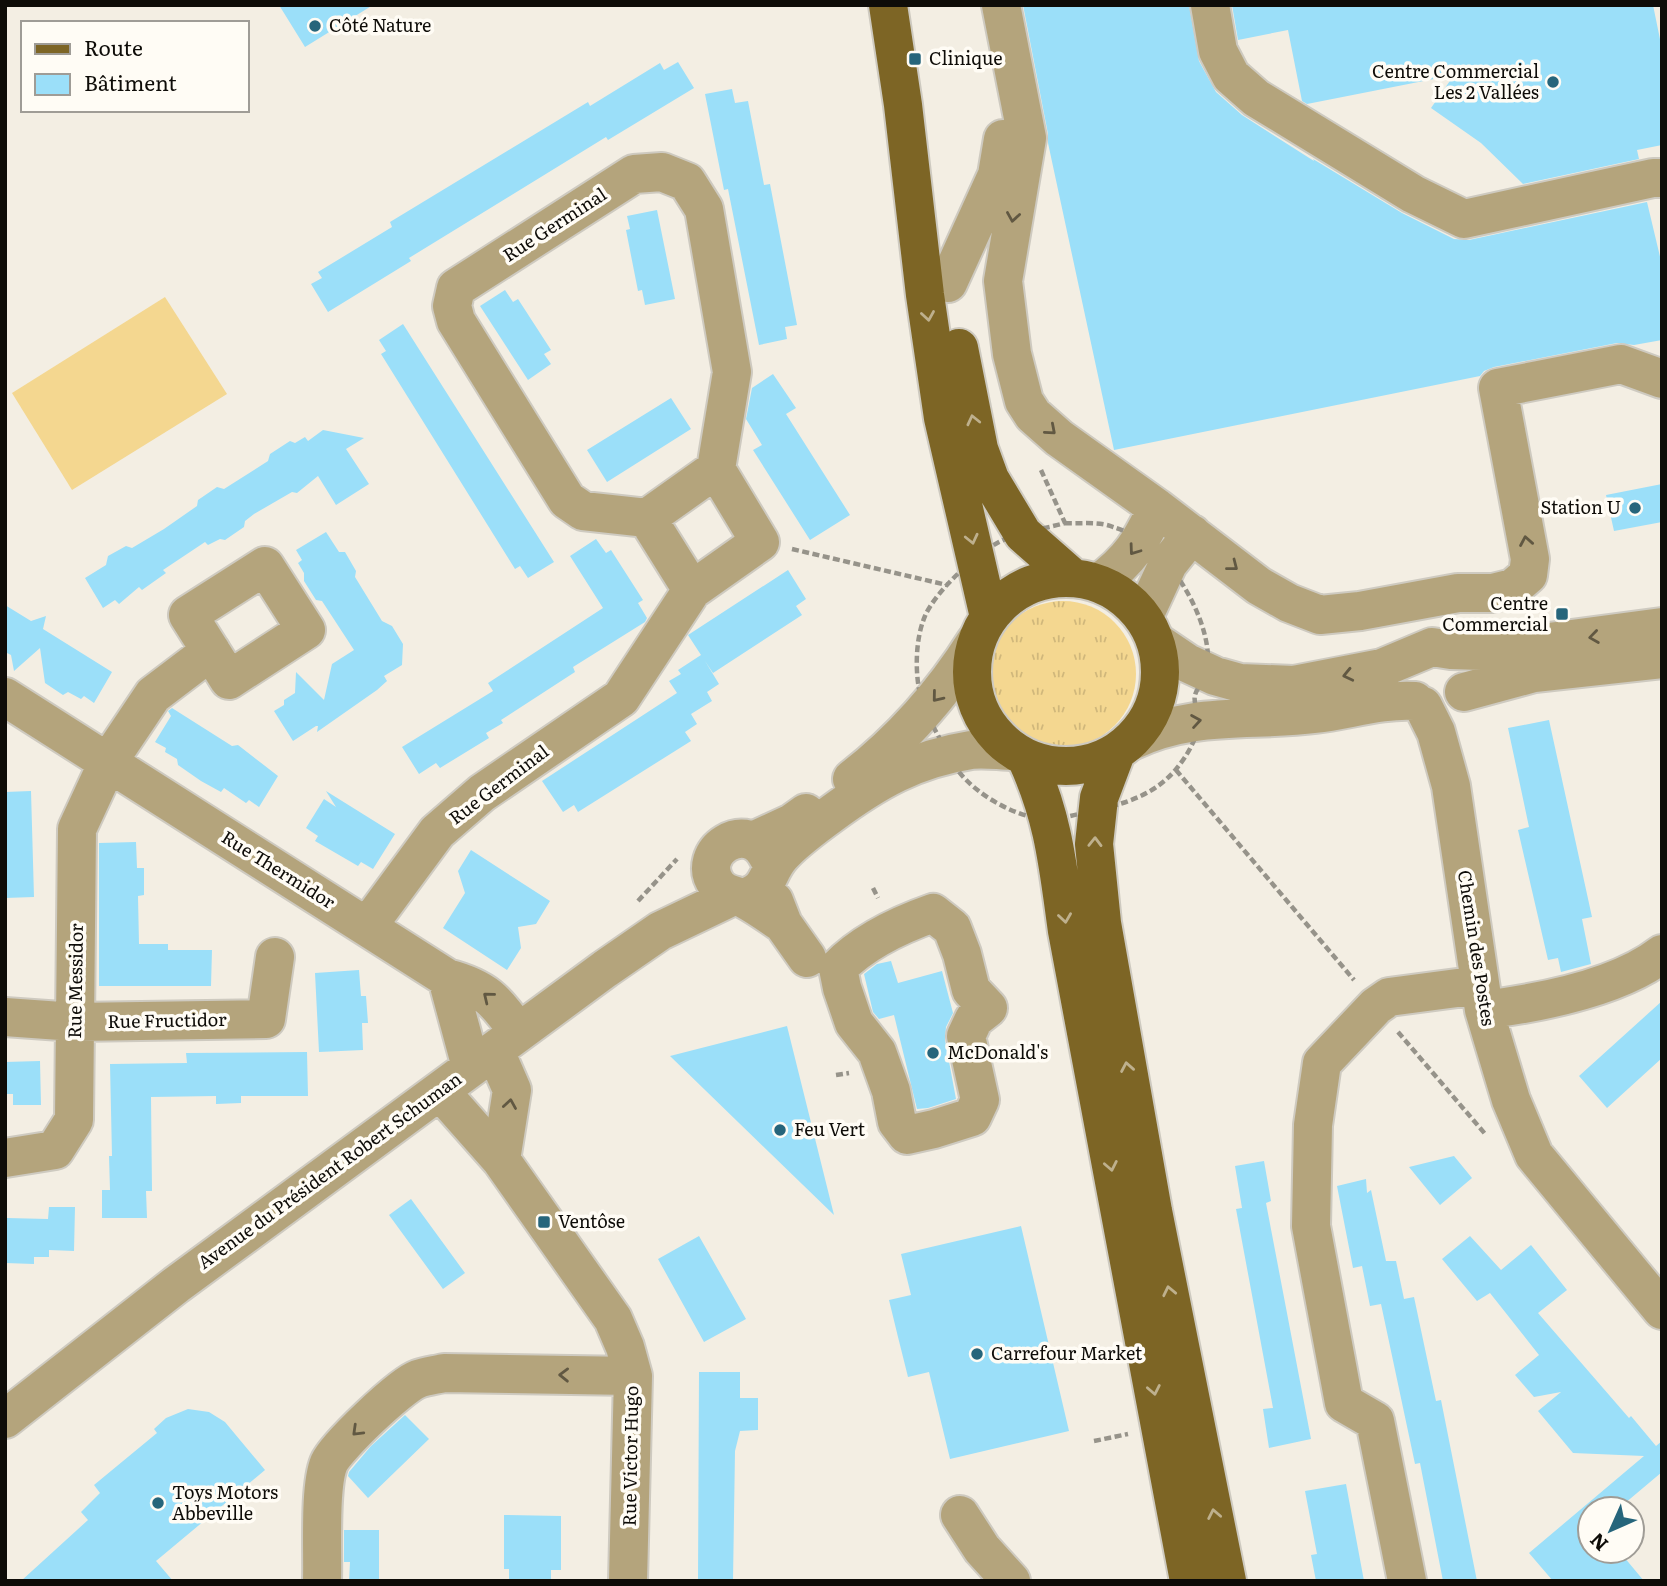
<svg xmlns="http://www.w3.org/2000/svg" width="1667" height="1586" viewBox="0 0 1667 1586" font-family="Literata,serif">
<defs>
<pattern id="grass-tufts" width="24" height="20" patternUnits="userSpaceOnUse" patternTransform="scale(1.75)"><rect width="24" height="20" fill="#f4d790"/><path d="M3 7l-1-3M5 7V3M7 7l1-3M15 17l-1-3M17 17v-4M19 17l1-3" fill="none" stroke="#d0b77b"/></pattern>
</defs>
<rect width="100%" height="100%" fill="#f3eee3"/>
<path fill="url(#grass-tufts)" d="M990 674a73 73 0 1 1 146 0a73 73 0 1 1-146 0Z"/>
<path fill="#f4d790" d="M165,297L227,394L72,490L12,393Z"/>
<path fill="#9bdff9" d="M279,5H373L305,47Z
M1023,5H1189L1199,61L1216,92L1242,115L1314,161L1313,159L1402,213L1454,239L1469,240L1647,202L1662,265V340L1634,345L1617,343L1494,367L1484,371L1480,376L1114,450L1048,143V134Z
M1232,5H1653L1662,49V145L1637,150L1639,159L1523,184L1481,143L1431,108L1454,75L1307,104L1302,101L1288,30L1238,40Z
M678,62L694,88L608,140L606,137L409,258L411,261L328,312L311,284L322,278L318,272L392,227L390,222L588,102L590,106L660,63L664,70Z
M732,89L735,103L748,101L764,185L770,184L797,325L785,327L787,339L759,345L728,189L724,190L705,94Z
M657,210L675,299L645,305L642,290L638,291L626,230L630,229L627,216Z
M505,290L513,302L518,299L551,350L544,354L551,364L528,380L480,306Z
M403,324L554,562L528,578L520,566L515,569L381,354L386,351L379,340Z
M773,374L796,408L786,414L850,515L810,540L753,450L762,445L746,419L752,388Z
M671,398L691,429L607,482L587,450Z
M323,430L364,438L346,449L369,484L336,505L318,476L297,493L292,492L254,514L245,521L244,527L225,540L220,539L208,545L205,542L163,570L166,573L142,590L139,587L119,604L115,600L103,608L85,578L106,565L108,556L126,546L132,548L164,529L197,506L198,500L217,487L224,489L268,461L270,454L290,441L295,443L305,437L308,441Z
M1662,484V522L1614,531L1606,495Z
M326,532L339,552H345L356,571L355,577L382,621L392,626L403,644L402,665L384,676L387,681L377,690L317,732L318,726H316L293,741L274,711L284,705V700L295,693L296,672L324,700L332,664L354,650L322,601L316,600L304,581V573L298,563L302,560L296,550Z
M596,539L606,553L611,550L643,600L638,603L647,618L645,622L573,667L575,672L501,720L503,723L486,733L489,738L440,768L436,763L419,774L402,747L493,691L488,683L603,608L570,556Z
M788,570L806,599L796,606L802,615L713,673L705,661L719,684L707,692L712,701L691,714L697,724L685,732L691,741L578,812L574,805L563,812L542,781L677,693L669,681L681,674L678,670L701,655L688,635Z
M5,605L31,621L46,616L43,629L112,672L94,703L84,696L81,699L68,692L63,695L45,683L40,648L14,671L11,655L5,652Z
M172,708L232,746L238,745L278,776L259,807L249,800L246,803L224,788L221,792L201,781L178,765L177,759L165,752L166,748L155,742L171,716L168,711Z
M1549,720L1592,917L1582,919L1591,964L1561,972L1558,958L1548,960L1518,830L1529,827L1508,728Z
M31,791L34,897L5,898V792Z
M326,791L395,834L373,869L361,862L358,866L315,841L318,836L306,828L324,799L336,807Z
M136,842L137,868H144V895L138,896L139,944H168V950H212L211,986H99V843Z
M471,850L550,901L536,924L518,927L521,948L507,970L443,928L465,893L458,871Z
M891,961L898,983L942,971L953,1013L946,1027L945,1040L956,1099L928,1108L917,1109L894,1015L879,1019L873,1012L864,974L877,964Z
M359,970L361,996H366L368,1023H362L363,1050L319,1052L315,973Z
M1662,1001V1058L1607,1108L1579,1076Z
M787,1026L834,1215L670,1056Z
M307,1052L308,1096H241V1103L216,1104V1096L151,1097L152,1191H146L147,1218H102V1190H110L109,1156H112L110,1064L187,1063L186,1053Z
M40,1061L41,1105H13V1094H5V1062Z
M1454,1156L1472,1178L1440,1205L1409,1167Z
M1264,1161L1271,1201L1266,1203L1311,1439L1269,1448L1263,1409L1273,1408L1236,1209L1242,1208L1235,1166Z
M1366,1179L1367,1193L1371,1190L1386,1261H1396L1404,1299L1414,1297L1436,1401L1441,1400L1477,1581H1443L1420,1463L1415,1464L1381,1304L1370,1306L1362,1266L1353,1268L1337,1186Z
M411,1199L465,1273L443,1289L389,1215Z
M49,1207H75L74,1251L49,1250V1257H34V1264L5,1263L7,1218L48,1219Z
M1021,1226L1069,1431L950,1459L929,1372L908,1377L898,1337L889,1300L911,1295L901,1254Z
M699,1236L746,1319L704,1342L658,1259Z
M1470,1236L1501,1270L1531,1245L1567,1290L1538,1313L1629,1418L1631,1416L1656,1446L1662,1441V1472L1618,1509H1590V1551H1619L1644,1581H1553L1529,1553L1644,1456L1573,1453L1538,1411L1561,1392L1534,1397L1515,1375L1539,1355L1490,1293L1477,1301L1442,1259Z
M699,1372H740V1398H758V1430L740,1431L735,1451L733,1581H698Z
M188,1409L209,1412L225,1422L265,1470L156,1561L173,1581H21L88,1520L81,1512L100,1493L94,1485L157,1433L154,1429L166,1418Z
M405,1415L429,1439L368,1498L348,1476L349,1472L371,1446Z
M1346,1484L1364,1581H1316L1311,1555L1317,1554L1305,1491Z
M504,1515L561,1516V1570H551V1581H509V1569H504Z
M344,1530H379V1581H349L350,1562H344Z"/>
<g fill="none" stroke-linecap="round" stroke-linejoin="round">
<defs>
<path id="minor" d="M1001,5L1027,138L1003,281L1012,354L1024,401L1033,415L1059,438L1157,508L1259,586L1289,603L1320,615L1360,611L1458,593H1493L1513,588L1528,575L1530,559L1498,388L1621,364L1662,379
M1210,5L1218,51L1231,76L1256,98L1413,194L1464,219L1653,178H1662
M662,172L687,182L704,209L732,372L716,469L647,518L583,511L567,500L456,321L452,306L456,288L634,174Z
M948,283L997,175L1003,139
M647,518L692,590L760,542L716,469
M265,566L306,630L229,680L188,615Z
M1099,583C1131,559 1140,543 1157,508
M1144,616L1168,564L1192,534
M1156,642L1187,663L1215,676L1240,683L1294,685L1382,668L1432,647L1451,650L1482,651L1662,627
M1464,692L1534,673L1662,659
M5,697L447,978C485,988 496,1000 518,1032
M1423,706L1436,732L1451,786L1484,1010L1511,1100L1534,1155L1662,1310
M1131,741C1194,711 1249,722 1315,714C1349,710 1381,699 1415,701
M852,779C902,740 942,695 976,641
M753,841L792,823L806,813
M768,857C748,816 693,852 717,885C725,896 736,894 746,900C759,907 771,916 783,924
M743,898C771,890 765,874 781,856C794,841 814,827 830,815C876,781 914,759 971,750C985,748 1000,751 1014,751
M774,901L783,924L807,958
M933,913L952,928L962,954L971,990L988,1008L974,1019L966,1036L980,1100L972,1117L934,1129L907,1135L897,1122L891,1091L877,1052L854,1023L842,988L838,968C863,942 899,925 933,913Z
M367,927L437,832L482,793L621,698L692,590
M447,978L471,1067
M1484,1010C1538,1003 1618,988 1662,954
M5,1017L75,1022L266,1019L275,957
M495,1051L512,1090L501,1160
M440,1091L501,1160L613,1319L625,1347L633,1376L628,1581
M5,1158L55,1150L74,1120L77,829L108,762L153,695L211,651
M5,1419L176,1285L605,969L660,931L733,896
M960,1515L982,1549L1011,1581
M322,1581C323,1552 319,1487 329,1463C336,1447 401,1385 418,1379C426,1376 436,1375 444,1373L633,1376
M1407,1581L1375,1421L1344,1403L1311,1226L1313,1125L1322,1063L1376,1006L1389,997L1480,985"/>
<path id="major" d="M888,5L903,105L925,295L943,418L989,617
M959,348L979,449L990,479L1023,534L1072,577
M972 672a94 94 0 1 1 188 0a94 94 0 1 1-188 0Z
M1116,753L1099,798L1094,844L1102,923L1153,1211L1227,1581
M1026,758C1054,818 1058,867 1067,931L1189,1581"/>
</defs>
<use href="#minor" stroke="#cecac0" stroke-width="42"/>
<use href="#major" stroke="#cecac0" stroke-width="42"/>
<path stroke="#96938a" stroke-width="4.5" stroke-dasharray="7 3.5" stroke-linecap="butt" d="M1041,470L1065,523
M1065,523C1080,524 1099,521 1113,527C1122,530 1134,534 1142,540C1177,563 1215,629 1207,672C1206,680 1197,687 1195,695C1193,703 1199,713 1199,721C1198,737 1187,756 1177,768C1152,799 1115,806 1079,814C1069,816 1057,820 1048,820C1012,817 964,789 949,756C938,733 923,714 919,689C915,667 916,637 925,616C935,592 976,554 999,542C1019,532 1044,529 1065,523Z
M792,549L947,585
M1176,770L1354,980
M873,888L878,898
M638,901L677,859
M1398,1032L1486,1135
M836,1075L849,1073
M1094,1441L1128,1434"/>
<use href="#minor" stroke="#b4a47c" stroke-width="38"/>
<use href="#major" stroke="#7d6525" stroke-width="38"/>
</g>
<defs><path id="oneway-chevron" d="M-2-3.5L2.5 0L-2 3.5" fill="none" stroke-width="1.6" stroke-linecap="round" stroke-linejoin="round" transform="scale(1.75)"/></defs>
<g stroke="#615842">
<use href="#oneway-chevron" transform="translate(1013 217) rotate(99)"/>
<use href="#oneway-chevron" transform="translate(1051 430) rotate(41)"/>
<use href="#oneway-chevron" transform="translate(1526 541) rotate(-100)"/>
<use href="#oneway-chevron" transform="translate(1134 550) rotate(126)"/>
<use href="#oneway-chevron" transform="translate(1233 566) rotate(38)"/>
<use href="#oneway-chevron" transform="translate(1594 637) rotate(172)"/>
<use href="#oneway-chevron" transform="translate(1348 675) rotate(167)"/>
<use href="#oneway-chevron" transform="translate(937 697) rotate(129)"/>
<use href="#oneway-chevron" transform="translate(1196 721) rotate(-9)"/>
<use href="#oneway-chevron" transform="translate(488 997) rotate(-141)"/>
<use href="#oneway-chevron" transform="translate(510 1104) rotate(-81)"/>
<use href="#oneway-chevron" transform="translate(564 1375) rotate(-179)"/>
<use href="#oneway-chevron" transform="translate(357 1431) rotate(136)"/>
</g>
<g stroke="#beb08d">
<use href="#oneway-chevron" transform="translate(928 316) rotate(81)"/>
<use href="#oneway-chevron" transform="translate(973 420) rotate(-103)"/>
<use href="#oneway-chevron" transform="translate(972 539) rotate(77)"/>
<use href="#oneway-chevron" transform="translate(1095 842) rotate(-89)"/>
<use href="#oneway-chevron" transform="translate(1065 918) rotate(82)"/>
<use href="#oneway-chevron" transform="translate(1127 1067) rotate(-100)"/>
<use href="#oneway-chevron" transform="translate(1111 1166) rotate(79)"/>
<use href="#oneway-chevron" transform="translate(1169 1291) rotate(-102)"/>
<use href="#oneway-chevron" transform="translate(1154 1390) rotate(79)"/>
<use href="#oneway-chevron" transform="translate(1214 1514) rotate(-101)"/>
</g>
<g fill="#26657b" stroke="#fffcf5" stroke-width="2.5">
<circle cx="315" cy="26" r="7"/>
<rect x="908" y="52" width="14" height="14" rx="3.5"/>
<circle cx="1553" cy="82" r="7"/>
<circle cx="1635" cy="508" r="7"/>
<rect x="1555" y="607" width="14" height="14" rx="3.5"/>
<circle cx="933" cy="1053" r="7"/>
<circle cx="780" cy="1130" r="7"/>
<rect x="537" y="1215" width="14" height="14" rx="3.5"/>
<circle cx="977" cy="1354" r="7"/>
<circle cx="158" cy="1503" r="7"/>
</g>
<g text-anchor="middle" stroke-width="7" stroke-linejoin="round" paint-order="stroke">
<g font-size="18" fill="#0e0c08" stroke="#fffcf5" text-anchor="start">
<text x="329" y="32">Côté Nature</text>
<text x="929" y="65">Clinique</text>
<text x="1539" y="78" text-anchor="end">Centre Commercial<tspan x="1539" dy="21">Les 2 Vallées</tspan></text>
<text x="1621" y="514" text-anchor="end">Station U</text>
<text x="1548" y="610" text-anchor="end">Centre<tspan x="1548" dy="21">Commercial</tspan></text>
<text x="947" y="1059">McDonald's</text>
<text x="794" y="1136">Feu Vert</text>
<text x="558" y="1228">Ventôse</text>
<text x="991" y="1360">Carrefour Market</text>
<text x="172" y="1499">Toys Motors<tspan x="172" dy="21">Abbeville</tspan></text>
</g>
<g font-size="18" fill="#0e0c08" stroke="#fffcf5">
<text transform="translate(555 225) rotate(-33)" y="6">Rue Germinal</text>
<text transform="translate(499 785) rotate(-37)" y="6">Rue Germinal</text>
<text transform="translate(278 870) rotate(32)" y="6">Rue Thermidor</text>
<text transform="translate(1476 948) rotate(81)" y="6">Chemin des Postes</text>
<text transform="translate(76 981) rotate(-89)" y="6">Rue Messidor</text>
<text transform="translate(167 1021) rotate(-1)" y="6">Rue Fructidor</text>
<text transform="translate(330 1171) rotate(-36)" y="6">Avenue du Président Robert Schuman</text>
<text transform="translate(631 1456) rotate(-89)" y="6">Rue Victor Hugo</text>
</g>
</g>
<rect width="1667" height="1586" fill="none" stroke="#0e0c08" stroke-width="14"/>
<rect x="21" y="21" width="228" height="91" fill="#fffcf5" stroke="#9f9c96" stroke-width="2"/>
<rect x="35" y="44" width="35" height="10" fill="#7d6525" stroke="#9f9c96" stroke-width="2"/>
<text x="84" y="56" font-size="21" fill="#0e0c08">Route</text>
<rect x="35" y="74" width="35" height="21" fill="#9bdff9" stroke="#9f9c96" stroke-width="2"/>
<text x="84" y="91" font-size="21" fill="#0e0c08">Bâtiment</text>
<g transform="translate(1611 1530) rotate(225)"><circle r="33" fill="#fffcf5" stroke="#9f9c96" stroke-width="2"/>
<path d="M0-5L12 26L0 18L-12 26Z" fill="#26657b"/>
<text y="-10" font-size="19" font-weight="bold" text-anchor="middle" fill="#0e0c08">N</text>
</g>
</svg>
